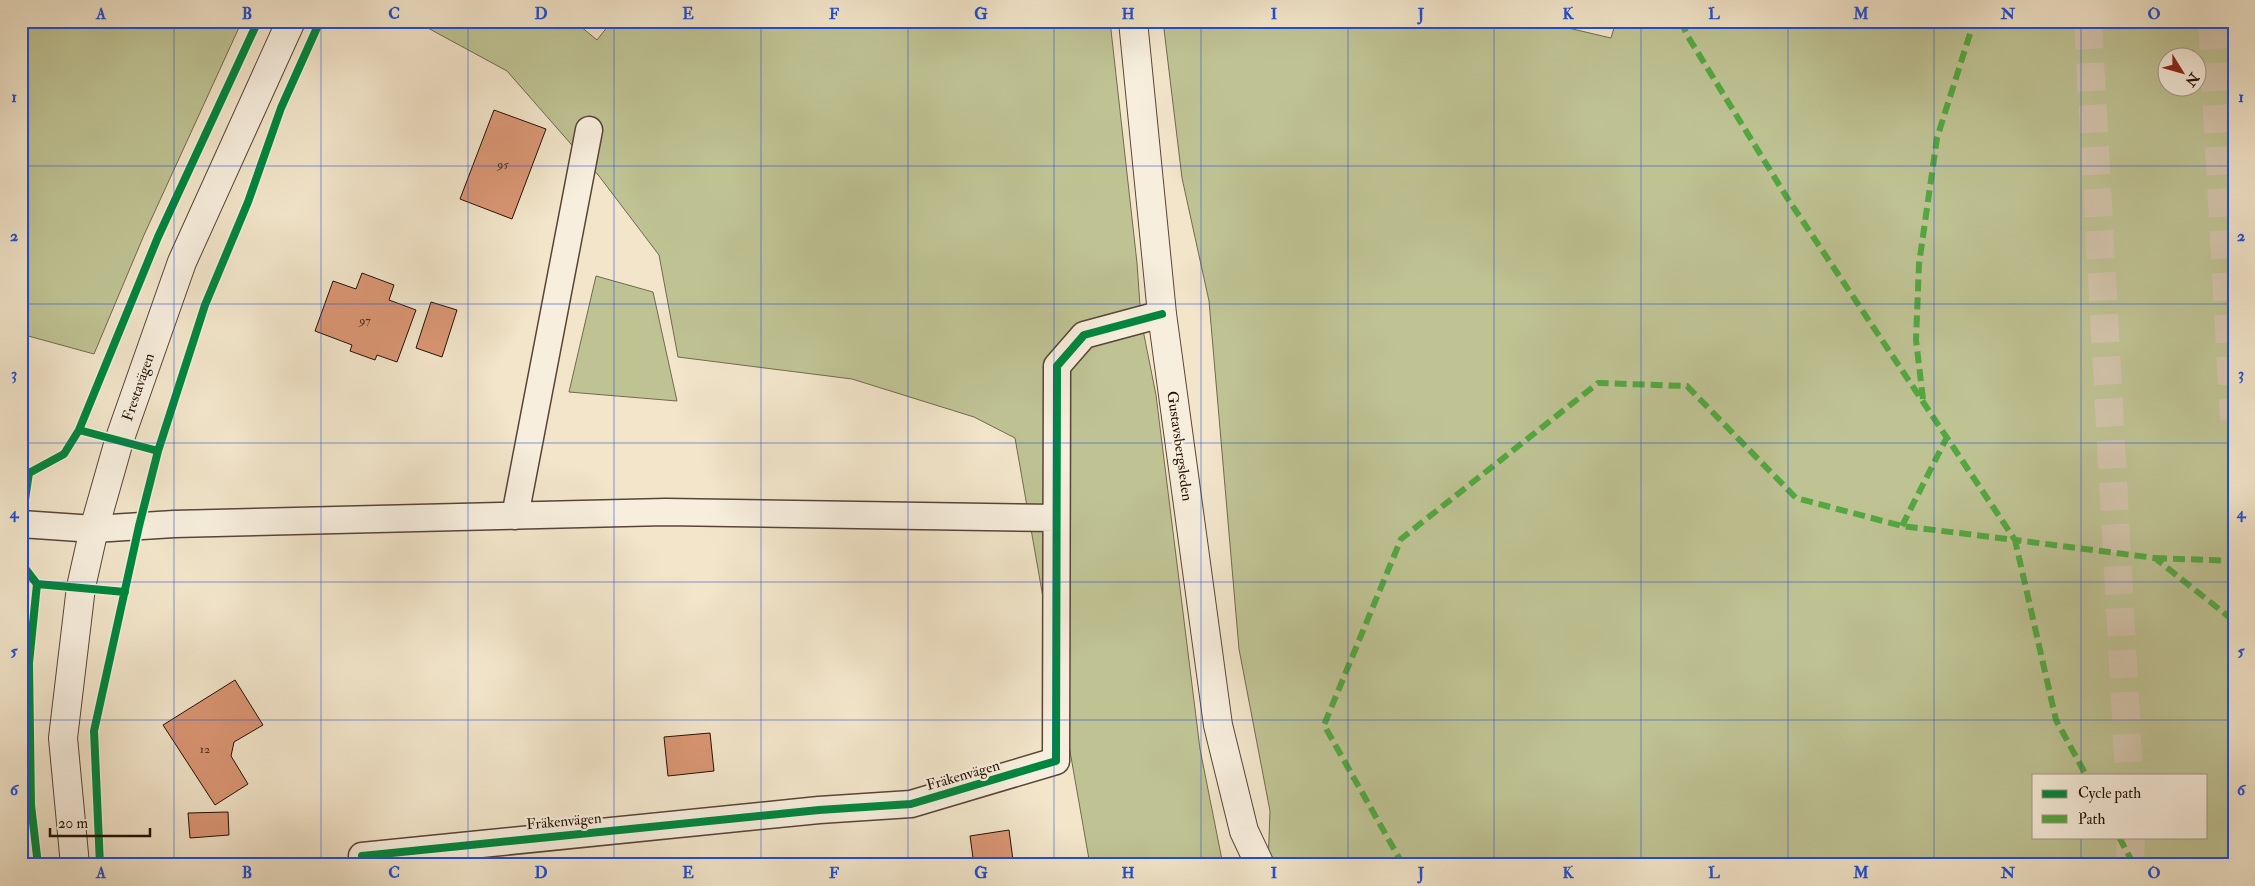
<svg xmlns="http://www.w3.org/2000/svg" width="2255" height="886" viewBox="0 0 2255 886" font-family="'IM FELL Double Pica',serif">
<rect width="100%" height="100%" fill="#f2e5ca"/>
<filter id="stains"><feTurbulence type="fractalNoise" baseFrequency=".004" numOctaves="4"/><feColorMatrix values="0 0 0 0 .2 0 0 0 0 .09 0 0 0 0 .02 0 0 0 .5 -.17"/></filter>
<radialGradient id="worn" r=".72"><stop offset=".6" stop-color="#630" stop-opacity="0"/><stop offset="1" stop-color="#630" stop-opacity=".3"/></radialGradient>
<path fill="#bfc394" stroke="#726a4c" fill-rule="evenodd" d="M21,21H242L144,235L94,354L21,334Z
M415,21H574L597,40L612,21H1110L1137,263L1141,320L1156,395L1200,749L1223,865H1090L1015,438L974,417L852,379L678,357L659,255L599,176L507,71Z
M1163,21H1556L1564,27L1611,38L1616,21H2234V865H1268L1270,811L1239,649L1209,301L1182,178ZM2168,58H2198V88H2168ZM2034,775H2206V837H2034Z
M596,276L653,292L677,401L569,392Z"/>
<path fill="#da9674" stroke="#251004" d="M494,110L546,129L512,219L460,199Z
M362,273L394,285L389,300L416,310L397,362L377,355L375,360L350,351L352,345L315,331L333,281L356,289Z
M431,302L457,310L442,357L416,348Z
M235,680L263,725L234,742L231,756L248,784L215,805L163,725Z
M710,733L714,771L668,776L664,737Z
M228,812L229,835L190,838L188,813Z
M1009,830L1013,860L974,865L970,836Z"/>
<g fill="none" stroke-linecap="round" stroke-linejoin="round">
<path stroke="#d3c5ac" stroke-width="28" stroke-dasharray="28 14" stroke-linecap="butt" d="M2088,21L2129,775
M2212,21L2234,419
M2130,865L2131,837"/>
<defs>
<path id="service" d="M469,844L472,865"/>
<path id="minor" d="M515,516L589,130
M21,524L94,529L174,524L666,512L1056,518
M362,856L819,810L911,804L1056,761L1057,366L1084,335L1162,314"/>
<path id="tertiary" d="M1133,21L1162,314L1218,725L1244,831L1260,865
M75,865L63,738L81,587L94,529L119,441L182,262L291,21"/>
</defs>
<use href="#service" stroke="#584536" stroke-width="16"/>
<use href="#minor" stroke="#584536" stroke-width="29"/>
<use href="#tertiary" stroke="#584536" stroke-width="30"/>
<path stroke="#251004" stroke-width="3" stroke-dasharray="4 2.5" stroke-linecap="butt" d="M21,475L29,473
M320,865L332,862"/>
<use href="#service" stroke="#f7eedd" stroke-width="14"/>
<use href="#minor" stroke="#f7eedd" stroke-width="26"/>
<use href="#tertiary" stroke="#f7eedd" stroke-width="28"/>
<path stroke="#53a840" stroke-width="6" stroke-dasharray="12 6" stroke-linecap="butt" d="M1681,21L1687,35L1786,196L2015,540L2155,558L2234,621
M1923,399L1916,340L1919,264L1937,138L1974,21
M1902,526L1947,437
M2155,558L2234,561
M2119,837L2134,865
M1403,865L1324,725L1401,539L1598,383L1687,386L1796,498L1902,526L2015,540L2056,720L2086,775"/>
<defs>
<path id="cycleway" d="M79,430L158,451
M21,526L29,473L64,454L79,430L158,237L258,21
M21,563L37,584L29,663L31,805L38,865
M37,584L125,592
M362,856L819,810L911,804L1056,761L1057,366L1084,335L1162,314
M100,865L94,731L139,526L158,451L205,305L248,202L281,108L320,21"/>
</defs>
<use href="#cycleway" stroke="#f7eedd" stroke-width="11"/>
<use href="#cycleway" stroke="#00873e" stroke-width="8"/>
</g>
<path fill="none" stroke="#1d4ed8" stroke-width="1" stroke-opacity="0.55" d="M174,21V865M321,21V865M468,21V865M614,21V865M761,21V865M908,21V865M1054,21V865M1201,21V865M1348,21V865M1494,21V865M1641,21V865M1788,21V865M1934,21V865M2081,21V775M21,166H2234M21,304H2234M21,443H2234M21,582H2234M21,720H2234M2081,837V865"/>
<g text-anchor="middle" stroke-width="4.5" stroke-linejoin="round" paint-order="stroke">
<g font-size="12" fill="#523220">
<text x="503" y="168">95</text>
<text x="365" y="324">97</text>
<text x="205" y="753">12</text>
</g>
<g font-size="15" fill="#251004" stroke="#f7eedd">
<text transform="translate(138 387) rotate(-71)" y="5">Frestavägen</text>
<text transform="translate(1180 446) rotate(82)" y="5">Gustavsbergsleden</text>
<text transform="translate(963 775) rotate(-16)" y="5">Fräkenvägen</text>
<text transform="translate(564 821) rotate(-5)" y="5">Fräkenvägen</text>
</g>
</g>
<rect width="2255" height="886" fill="none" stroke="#f2e5ca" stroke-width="55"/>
<rect x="2032" y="774" width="175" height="65" fill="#f7eedd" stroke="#a39586"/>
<rect x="2042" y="790" width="25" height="8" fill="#00873e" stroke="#a39586"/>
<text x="2078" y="798" font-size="15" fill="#251004">Cycle path</text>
<rect x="2042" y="815" width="25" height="8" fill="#53a840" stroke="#a39586"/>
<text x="2078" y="824" font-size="15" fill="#251004">Path</text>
<g transform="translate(2182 72) rotate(127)"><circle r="24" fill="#f7eedd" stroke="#a39586"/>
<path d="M0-4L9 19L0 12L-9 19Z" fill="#8f2418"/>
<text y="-8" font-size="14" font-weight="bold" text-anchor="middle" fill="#251004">N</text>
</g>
<path d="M50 828v8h100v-8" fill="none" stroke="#251004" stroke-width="2.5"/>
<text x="58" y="828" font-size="15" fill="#251004" stroke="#f7eedd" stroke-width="4" paint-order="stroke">20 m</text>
<rect x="28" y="28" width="2200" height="830" fill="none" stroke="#1d4ed8" stroke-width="2"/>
<g font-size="16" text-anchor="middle" font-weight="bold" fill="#1d4ed8">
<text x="101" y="19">A</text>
<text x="247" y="19">B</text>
<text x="394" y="19">C</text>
<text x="541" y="19">D</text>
<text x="688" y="19">E</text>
<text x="834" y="19">F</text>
<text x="981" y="19">G</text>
<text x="1128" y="19">H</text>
<text x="1274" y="19">I</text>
<text x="1421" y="19">J</text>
<text x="1568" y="19">K</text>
<text x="1714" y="19">L</text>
<text x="1861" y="19">M</text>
<text x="2008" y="19">N</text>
<text x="2154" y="19">O</text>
<text x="14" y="102">1</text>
<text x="2241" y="102">1</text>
<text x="14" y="241">2</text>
<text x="2241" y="241">2</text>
<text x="14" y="379">3</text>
<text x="2241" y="379">3</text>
<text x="14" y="518">4</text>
<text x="2241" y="518">4</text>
<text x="14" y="656">5</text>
<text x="2241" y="656">5</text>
<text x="14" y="795">6</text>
<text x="2241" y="795">6</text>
<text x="101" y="878">A</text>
<text x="247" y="878">B</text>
<text x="394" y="878">C</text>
<text x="541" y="878">D</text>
<text x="688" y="878">E</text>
<text x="834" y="878">F</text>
<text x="981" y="878">G</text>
<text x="1128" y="878">H</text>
<text x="1274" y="878">I</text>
<text x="1421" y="878">J</text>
<text x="1568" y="878">K</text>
<text x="1714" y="878">L</text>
<text x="1861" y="878">M</text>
<text x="2008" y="878">N</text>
<text x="2154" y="878">O</text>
</g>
<rect width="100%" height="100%" filter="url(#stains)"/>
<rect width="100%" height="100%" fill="url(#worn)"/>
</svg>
